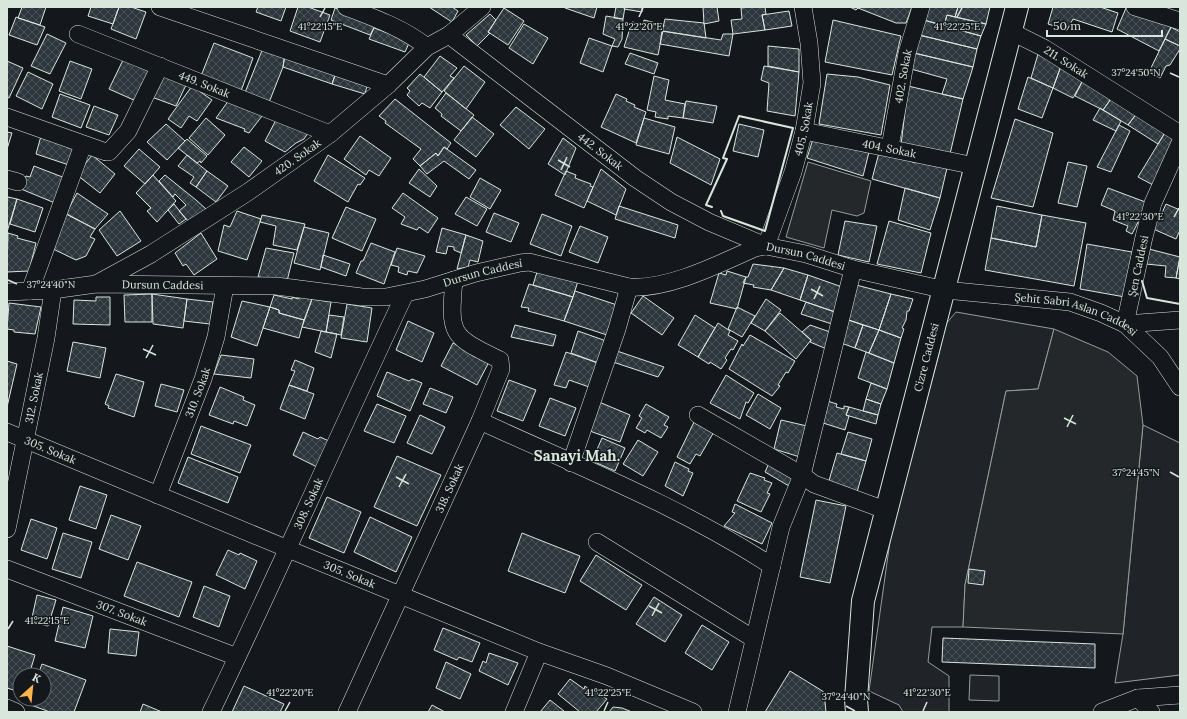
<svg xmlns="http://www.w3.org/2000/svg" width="1187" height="719" viewBox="0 0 1187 719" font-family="Lora,serif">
<defs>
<pattern id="building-cross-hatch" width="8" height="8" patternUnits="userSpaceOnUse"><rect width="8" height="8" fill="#2c363c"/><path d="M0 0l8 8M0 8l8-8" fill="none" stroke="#4a5358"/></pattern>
</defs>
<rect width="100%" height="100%" fill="#14181c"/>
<path fill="#202428" stroke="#939e99" d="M956,312L1054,329L1038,389L1006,391L969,566L965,585L963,627H932L928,662L949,676V712H903L899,705L869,691L891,534L939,354L945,325Z
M1143,425L1180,443V675L1115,683L1123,634Z
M970,675L999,676V701L969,700Z"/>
<path fill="#24282b" stroke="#939e99" d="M808,162L871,181L864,213L857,216L832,210L824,248L786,237Z
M1054,329L1108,352L1137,376L1143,425L1123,634L963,627L965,585L969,566L1006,391L1038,389Z"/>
<path fill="url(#building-cross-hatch)" stroke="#d8e6dc" d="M22,7H46L40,25L18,18Z
M91,7H119L113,24L88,16Z
M119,7H131L146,12L136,39L111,29Z
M258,7H286L281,21L256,12Z
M298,7H308L330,15L320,42L290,31Z
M429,7H452L458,11L452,22Z
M597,7L594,18L565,8V7Z
M616,7H625L623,19L614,18Z
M625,7H642V12L624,9Z
M703,7H717L719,21L704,24Z
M748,7H765L766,14L762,15L765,30L733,34L731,20L742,19L741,8Z
M850,7H912L906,23H896L858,8L856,10Z
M928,7H958L955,17L947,15L944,26L924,20Z
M958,7H990L986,24L955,17Z
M1053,7H1100L1118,13L1112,32L1073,19L1067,30L1048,24Z
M335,8L376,24L370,35L331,20Z
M504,8L524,21L508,45L488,32Z
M1126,8L1171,27L1159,51L1117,29Z
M789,11L792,26L765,30L762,15Z
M490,14L496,20L488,32L490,33L477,46L466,35Z
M947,15L986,24L981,36L944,26Z
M606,16L623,19L622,39L618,47L612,46L615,39L603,34Z
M16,17L45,27L37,45L9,35Z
M665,19L704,23L706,38L662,31Z
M644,20L664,25L658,55L624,47L632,22L643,24Z
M833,20L901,36L892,75L825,62Z
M924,20L981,36L977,49L919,35Z
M524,24L548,38L533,64L509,48Z
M1171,27L1180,32V46L1165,39Z
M374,28L410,41L405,52L369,39Z
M662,31L721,40L723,34H733L729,56L660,44Z
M47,34L66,43L50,74L31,66Z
M919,35L977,49L973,67L914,53Z
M589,38L612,46L603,72L580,63Z
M1165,39L1180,46V49L1170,65L1166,66L1160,78L1149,72Z
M214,43L253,58L241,91L201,76Z
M768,46L799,49V72L768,66Z
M263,48L285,54L283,67L268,105L244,95Z
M630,53L658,63L654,74L625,64Z
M914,53L973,67L963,99L942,94L947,79L911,69Z
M285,54L337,70L332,84L283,67Z
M1038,54L1061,66L1053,88L1031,78Z
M440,56L457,68L450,76L454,78L442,92L424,77Z
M123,60L151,72L136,101L109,89Z
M7,61L23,68L9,98L7,97Z
M70,61L92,69L81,99L59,91Z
M464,66L485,82L466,109L444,91Z
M764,66L799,72L795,116L767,111L769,83L761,80Z
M1061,66L1083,80L1073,98L1053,88Z
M28,72L53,84L42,109L16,96Z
M336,72L368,82L365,94L332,84Z
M159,74L186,85L176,106L149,96Z
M420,74L442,92L430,108L422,103L419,106L407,95L410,91L407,88Z
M827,74L858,77L890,85L881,135L819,124Z
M654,76L669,80L665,100L685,104L683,118L668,116V119L655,117L656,112L647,110Z
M1028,77L1053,88L1042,118L1018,109Z
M1083,80L1113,96L1103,110L1075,96Z
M192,86L212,100L197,121L189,116L181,128L168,119Z
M908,86L963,99L950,154L901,145Z
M446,93L474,115L461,131L441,116L442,114L435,108Z
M60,94L90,105L81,128L52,117Z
M616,94L627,99L626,101L635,105L634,107L646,112L636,143L601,127Z
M1113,96L1137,113L1128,125L1103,110Z
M395,99L451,143L447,149L444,147L438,156L436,153L420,166L413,159L421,149L385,123L386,121L379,116Z
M229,100L265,112L249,133L244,131L245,129L216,118Z
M686,101L717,106L713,123L683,118Z
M94,106L118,115L109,135L86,127Z
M516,107L545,129L529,149L500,125Z
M1100,108L1121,121L1116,131L1093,120Z
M1137,113L1166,131L1158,144L1128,125Z
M472,117L494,134L476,157L454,140Z
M206,118L225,135L208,155L189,138Z
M277,118L308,133L304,139L296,143L285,152L265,141Z
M644,118L675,127L669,154L636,145Z
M1015,119L1053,133L1033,207L991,198Z
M166,124L185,141L167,160L147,142Z
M739,124L764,130L758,157L733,151Z
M1119,125L1130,131L1111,172L1097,167Z
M1166,131L1177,140L1153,185L1138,177Z
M7,132L12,133L7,149Z
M41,136L75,147L69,165L36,154Z
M360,136L391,158L379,176L369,170L366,175L344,159Z
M814,136L870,148L863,176L807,158Z
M677,137L720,159L711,185L670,163Z
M563,138L576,148L565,175L548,164Z
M187,139L207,156L201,163L200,161L197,163L178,148Z
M244,147L262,161L249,177L231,162Z
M444,147L476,170L469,179L444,161L427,174L420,166L436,153L438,156Z
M139,149L160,167L145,184L124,166Z
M880,149L915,163L916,160L947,168L940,198L872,179Z
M92,155L115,174L100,193L77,175Z
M187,155L207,171L196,187L190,183L194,177L178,166Z
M328,155L365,178L360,185L358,184L348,202L314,181Z
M1068,162L1087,166L1077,207L1058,203Z
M34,166L65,178L55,203L21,189L26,176L30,177Z
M419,169L437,186L430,197L409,183Z
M601,169L626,189L616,215L587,201Z
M207,171L228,186L216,202L196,187Z
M566,171L576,175L575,178L591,184L590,186L593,187L584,208L555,195Z
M153,175L176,201L157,222L147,211L151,208L136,193Z
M165,175L196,200L206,209L189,222L179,211L186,205L175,194L173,197L159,181Z
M480,178L501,190L490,209L470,197Z
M905,188L940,198L930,230L898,220Z
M1108,188L1148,203L1132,234L1126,231L1128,226L1113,220L1115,211L1101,205Z
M77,193L108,214L95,229L66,214Z
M403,193L438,218L428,233L419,227L417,230L401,224L405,217L392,208Z
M8,197L17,199L7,232V200Z
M466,197L487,209L477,226L455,214Z
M17,199L43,208L35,232L10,224Z
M174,204L186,219L179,224L168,210Z
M1166,204L1180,210V230L1176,239L1151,228L1158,211L1162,213Z
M619,206L678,225L675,238L615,219Z
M997,206L1042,215L1036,247L991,238Z
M346,207L376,219L362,251L332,238Z
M120,211L141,241L117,256L99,230Z
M237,211L261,219L247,260L218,251L224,225L230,227Z
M65,213L95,229L90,237L95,239L86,256L76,260L51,248Z
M494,213L519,223L511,242L486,232Z
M542,214L572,226L561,256L530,244Z
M262,215L305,224L297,250L273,245L276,226L260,222Z
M1042,215L1086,223L1074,286L985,270L991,238L1036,247Z
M845,221L877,226L869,262L838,255Z
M889,221L931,233L921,273L877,264Z
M580,226L608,237L598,263L569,252Z
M304,227L329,233L320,270L294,263Z
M442,228L466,235L461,253L454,250V247L448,246L446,254L436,252Z
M8,233L18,236L17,238L36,243L29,271L7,272Z
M201,233L217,259L194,275L186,264L183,266L175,253Z
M466,235L483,241L478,262L470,260L468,267L457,269Z
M371,243L395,252L384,284L356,273L361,261H363Z
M1087,244L1132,252L1125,297L1080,289Z
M266,248L294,253L287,281L258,277Z
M397,248L425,256L417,273L408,271L407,275L398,272L399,267L391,265Z
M1149,249L1180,257L1176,278L1165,277L1166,266L1146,264Z
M323,255L350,264L346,276L321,267Z
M1180,257V279L1176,278Z
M753,264L784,268L771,290L753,287L754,285L743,283L746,277H748Z
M784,268L808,275L800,300L771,290Z
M727,271L746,277L737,309L710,303L719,273L726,275Z
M537,272L578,281L573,297L533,285Z
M808,275L845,288L838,313L800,300Z
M529,284L573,297L564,321L528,311L529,308L521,307Z
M856,285L891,294L879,330L846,319Z
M575,291L617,305L607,335L564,321Z
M152,294V322H125L124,295Z
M152,294L187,299L183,328L153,324Z
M891,294L913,299L909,311H907L906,320L902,328L904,329L901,338L879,330Z
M274,295L292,299V297L298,299L301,297L312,299L304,320L279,313V310L270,307Z
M643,296L674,318L662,335L631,313Z
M96,297H110V325L73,324L74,300L96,301Z
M187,299L213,302L210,324L184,321Z
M312,299L331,302L326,332L302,327Z
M766,299L781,310L765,331L751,323Z
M242,301L270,307L257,346L231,337Z
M806,302L838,313L835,325L801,314Z
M9,303L41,307L35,334L14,332V330L7,329Z
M347,304L372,308L367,342L341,338Z
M270,307L279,310V313L304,320L299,338L263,328Z
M737,307L755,316L742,337L728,329Z
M780,313L811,340L796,359L765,331Z
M329,315L344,317L341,335L326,332Z
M695,315L715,328L698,357L678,345Z
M848,320L863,325L855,348L841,343Z
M408,321L434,333L422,362L396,350Z
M718,323L730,331L728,335L738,341L733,350L731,349L725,358L727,360L721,369L710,362L709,364L698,357Z
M515,325L556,335L553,346L511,337Z
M810,325L833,333L829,350L810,342L811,340L802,332Z
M863,325L879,330L869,353L855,348Z
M879,330L901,338L894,363L869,353Z
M321,331L337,334L331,358L315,352Z
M578,331L609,342L601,364L571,353Z
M750,335L795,361L788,373L786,372L778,385L780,386L772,396L729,369L742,344L743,346Z
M73,342L106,348L100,378L67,371Z
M453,343L489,362L477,385L441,366Z
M614,350L664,367L658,377L610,361Z
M566,352L601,364L592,388L569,380L566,388L554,385Z
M866,352L894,363L887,389L858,378Z
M221,355L254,359L251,378L214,374Z
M295,360L314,368L307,391L289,385L295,371L291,370Z
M7,361L17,364L7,407Z
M387,372L409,381L412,379L422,383L410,411L377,396Z
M116,374L144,382L134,417L108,408L109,406L105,404Z
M726,375L754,393L748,403L746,402L740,419L710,403Z
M509,380L536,390L523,421L497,411Z
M871,383L887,389L881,404L866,399Z
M161,384L184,390L177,412L155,406Z
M289,385L314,394L305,419L280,409Z
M220,387L244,397L243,400L255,405L247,426L234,421L233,424L209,415Z
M430,388L453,397L446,413L423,404Z
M758,394L781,408L770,429L746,415Z
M550,398L576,408L565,436L539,426Z
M866,399L881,404L878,415L863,411Z
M827,401L837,404L836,407L844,409V406L849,407L846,415L849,416L845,430L820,422Z
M599,402L630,415L620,442L587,430Z
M377,404L406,416L394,443L364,431Z
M646,404L669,417L664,425L668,427L661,438L647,430L645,433L636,428L642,418L639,416Z
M849,407L878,415L876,424L846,415Z
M420,415L445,427L432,454L407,443Z
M695,420L715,430L700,456L696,454L690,464L677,457Z
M781,420L807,426L800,457L774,449Z
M201,426L251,445L240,473L191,454Z
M303,432L318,439L320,437L329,441L317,467L293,455Z
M848,432L872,439L866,461L841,454Z
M602,438L625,448L615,471L592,461Z
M638,440L658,452L643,476L623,464Z
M837,453L866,461L857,492L828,484Z
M397,456L441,475L417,526L374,507Z
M188,457L238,477L228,503L178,483Z
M675,462L689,469L688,471L693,473L683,496L665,486Z
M769,463L793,476L789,486L765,472Z
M750,473L765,478L764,480L772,483L767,493L770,494L761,512L737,501Z
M80,486L107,495L96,529L69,520Z
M327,497L361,512L344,553L309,538Z
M816,500L846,506L830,583L800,577Z
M735,504L772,523L762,544L724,526L735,513L732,512Z
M111,515L141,526L128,560L99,549Z
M370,517L412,537L396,572L354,552Z
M31,519L57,528L47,559L21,550Z
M63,533L92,542L81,578L52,569Z
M522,533L580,556L565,593L508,571Z
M228,550L239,555L240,553L257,561L245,589L216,575Z
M596,555L642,585L626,610L580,581Z
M137,562L192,582L179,617L124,596Z
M969,569L985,571L983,585L968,583Z
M204,586L230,596L219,627L193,617Z
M37,595L56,600L48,626L31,622Z
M654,597L682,615L665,642L636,624Z
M63,607L93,616L85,648L55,641Z
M702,625L729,642L712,670L685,653Z
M443,628L480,643L472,662L459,657L457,660L434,650Z
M110,629L139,632L136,656L108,653Z
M943,638L1095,644V668L942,662Z
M7,646L35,655L29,675H20V692L7,688Z
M489,653L518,663L508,685L479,671L483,661L486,663Z
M446,662L471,674L460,699L436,688Z
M42,664L86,680L74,712H50L28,704L30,699H44V675H38Z
M790,671L824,692L826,712H765Z
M570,679L584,689L585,686L593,693L594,691L607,699L596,712H580L558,694Z
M244,686L284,704L280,712H232Z
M550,700L564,711L563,712H540Z
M143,704L162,712H140Z
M432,705L445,712H428Z
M613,707L622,708L632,712H609Z"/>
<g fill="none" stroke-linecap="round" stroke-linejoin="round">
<defs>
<g id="minor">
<path d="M160,7L388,85"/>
<path d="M346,7C375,18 403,28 427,47"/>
<path d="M1135,7L1180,21"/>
<path id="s1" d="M1012,32L1044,48L1180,134"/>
<path id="s2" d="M78,34L330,134"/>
<path id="s3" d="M449,35L635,178L671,202L709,222L766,246L793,172L804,131L812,83L809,43L803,7"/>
<path d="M7,117L106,152H109L128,131L160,66"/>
<path id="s4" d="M804,131L975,166"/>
<path d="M1180,143L1153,203L1144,237L1125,324L1180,320"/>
<path id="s5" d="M890,147L907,53L921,7"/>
<path d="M7,179L18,182"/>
<path id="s6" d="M98,283L151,254L248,192L330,134L388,85L427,47L449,35L482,7"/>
<path d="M30,291L83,145"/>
<path id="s7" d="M7,292L53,290L96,284L276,286L362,297H386L425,289L476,273L520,263L529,262L629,287C668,290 719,264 755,248L766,246L806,254L853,269L945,290L1070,302L1101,313L1125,324L1160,357L1180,387"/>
<path d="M698,415L802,475L814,484L885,510"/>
<path d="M480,421C580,467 679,506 772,566"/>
<path id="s8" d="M7,432L288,549L539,652L607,676L693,712"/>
<path d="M571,463L617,329L629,287"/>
<path id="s9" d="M158,495L203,379L216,337L225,286"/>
<path id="s10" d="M7,529L46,338L53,290"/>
<path d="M597,542L754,639"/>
<path id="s11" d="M7,569L237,657"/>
<path d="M1138,698L1151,712"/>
<path d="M7,708L16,712"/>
<path id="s12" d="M211,712C278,574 339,433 405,294"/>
<path id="s13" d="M347,712L480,421L501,369L500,360C451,336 449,336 454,280"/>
<path d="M514,712L539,652"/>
<path d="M737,712L781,527L802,475L853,269"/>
<path d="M1102,712L1138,698L1180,695"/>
</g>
<g id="major">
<path id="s14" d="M857,712L856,699L863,601L1017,7"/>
</g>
</defs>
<use href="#minor" stroke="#d8e6dc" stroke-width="18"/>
<use href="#major" stroke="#d8e6dc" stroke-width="24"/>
<use href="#minor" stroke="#14181c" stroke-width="17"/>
<use href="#major" stroke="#14181c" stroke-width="22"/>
<path stroke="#d8e6dc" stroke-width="2" d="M712,207L706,205L727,159L723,158L739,116L793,128L765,231L723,216L721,211
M1142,281L1147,298L1180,304"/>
</g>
<path fill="none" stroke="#d8e6dc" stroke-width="1.5" d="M320,17L325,8M639,17L643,8M957,17L962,8M1170,73L1179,77M558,160L570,167M561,170L567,157M1174,217L1179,208M8,280L17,284M811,289L823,296M814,299L820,286M143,349L156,355M146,358L153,345M1064,418L1076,424M1067,427L1073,415M1170,472L1179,477M396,477L409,484M399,487L406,474M649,606L662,613M652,616L659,603M8,629L13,621M846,706L855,711M285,711L290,702M604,711L608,702M923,711L927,702"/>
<g text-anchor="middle" stroke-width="3" stroke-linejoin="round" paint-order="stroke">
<g font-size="11" fill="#d8e6dc" stroke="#14181c">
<text dy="4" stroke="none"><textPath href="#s1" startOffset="62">211. Sokak</textPath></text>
<text dy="4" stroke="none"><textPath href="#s5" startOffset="72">402. Sokak</textPath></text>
<text dy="4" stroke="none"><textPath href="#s2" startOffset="136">449. Sokak</textPath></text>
<text dy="4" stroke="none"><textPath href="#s3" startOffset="506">405. Sokak</textPath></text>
<text dy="4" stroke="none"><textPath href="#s4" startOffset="87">404. Sokak</textPath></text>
<text dy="4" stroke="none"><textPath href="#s3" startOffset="191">442. Sokak</textPath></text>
<text dy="4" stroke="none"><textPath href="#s6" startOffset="236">420. Sokak</textPath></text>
<text dy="4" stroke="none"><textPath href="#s7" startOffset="816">Dursun Caddesi</textPath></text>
<text transform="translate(1138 266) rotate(-78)" y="4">Şen Caddesi</text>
<text dy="4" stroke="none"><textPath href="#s7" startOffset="480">Dursun Caddesi</textPath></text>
<text dy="4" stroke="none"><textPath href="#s7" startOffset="156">Dursun Caddesi</textPath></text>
<text dy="4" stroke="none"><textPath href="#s7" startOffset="1094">Şehit Sabri Aslan Caddesi</textPath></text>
<text dy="4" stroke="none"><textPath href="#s14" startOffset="363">Cizre Caddesi</textPath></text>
<text dy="4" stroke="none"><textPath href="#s9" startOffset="110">310. Sokak</textPath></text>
<text dy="4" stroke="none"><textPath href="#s10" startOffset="134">312. Sokak</textPath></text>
<text dy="4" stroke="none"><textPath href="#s8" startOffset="47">305. Sokak</textPath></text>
<text dy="4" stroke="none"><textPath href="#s13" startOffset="246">318. Sokak</textPath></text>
<text dy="4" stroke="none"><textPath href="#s12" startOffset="230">308. Sokak</textPath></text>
<text dy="4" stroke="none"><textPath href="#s8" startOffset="371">305. Sokak</textPath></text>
<text dy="4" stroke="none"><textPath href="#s11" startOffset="123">307. Sokak</textPath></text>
</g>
<g font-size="15" font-weight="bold" fill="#d8e6dc" stroke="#14181c">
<text x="577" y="461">Sanayi Mah.</text>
</g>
</g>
<g font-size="10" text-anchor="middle" fill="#d8e6dc" stroke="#14181c" stroke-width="3" stroke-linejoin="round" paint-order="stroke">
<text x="320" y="30">41°22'15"E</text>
<text x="639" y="30">41°22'20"E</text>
<text x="957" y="30">41°22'25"E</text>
<text x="1136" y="76">37°24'50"N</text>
<text x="1140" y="220">41°22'30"E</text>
<text x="51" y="288">37°24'40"N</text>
<text x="1136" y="476">37°24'45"N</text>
<text x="47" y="624">41°22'15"E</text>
<text x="290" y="696">41°22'20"E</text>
<text x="608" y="696">41°22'25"E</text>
<text x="927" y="696">41°22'30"E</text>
<text x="846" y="700">37°24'40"N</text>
</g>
<rect width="1187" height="719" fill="none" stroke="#d8e6dc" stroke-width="16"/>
<g transform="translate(32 687) rotate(27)"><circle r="19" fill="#14181c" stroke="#626a69"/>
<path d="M0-3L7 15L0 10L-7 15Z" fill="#ffb74d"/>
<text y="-6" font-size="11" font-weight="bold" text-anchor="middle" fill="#d8e6dc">K</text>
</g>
<path d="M1047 30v6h115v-6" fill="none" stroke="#d8e6dc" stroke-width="2"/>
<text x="1053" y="30" font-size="12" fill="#d8e6dc" stroke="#14181c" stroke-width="3" paint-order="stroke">50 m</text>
</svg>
